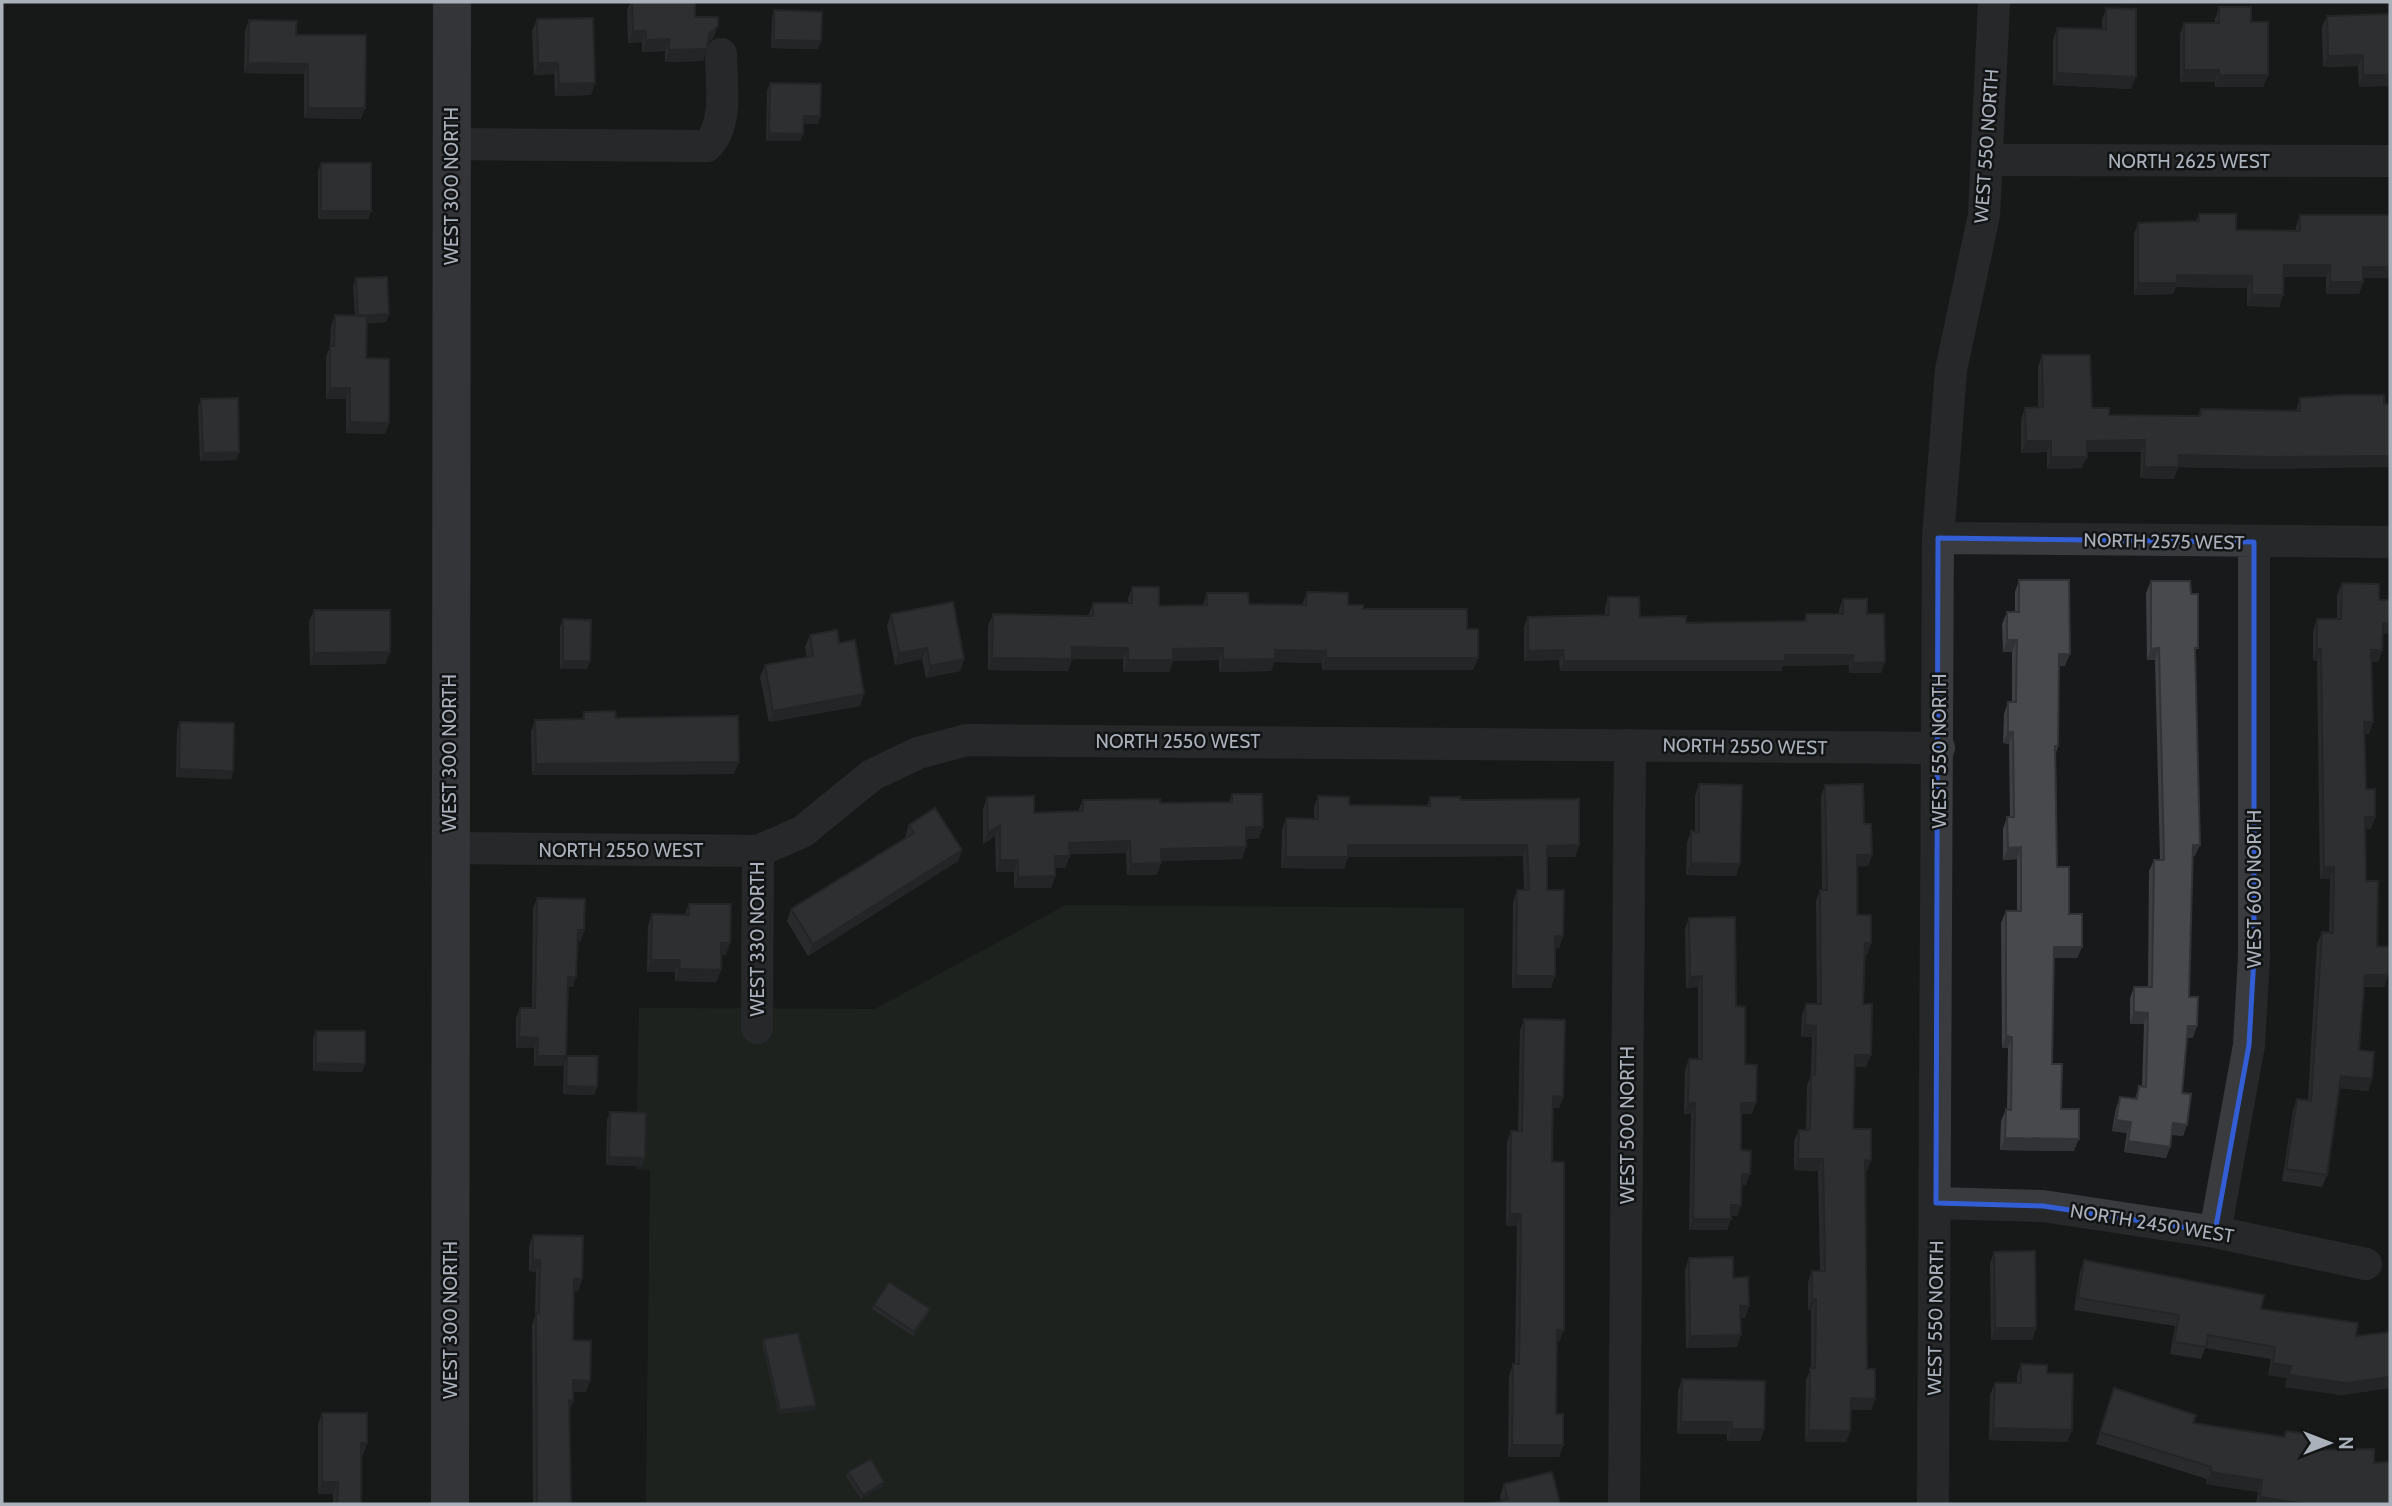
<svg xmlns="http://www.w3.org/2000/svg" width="2392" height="1506" viewBox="0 0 2392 1506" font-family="Cabin,sans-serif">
<rect width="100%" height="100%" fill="#18191a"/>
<path fill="#242d25" d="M1066,905L1464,908V1504H646L650,1170L636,1169L639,1008L875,1009Z"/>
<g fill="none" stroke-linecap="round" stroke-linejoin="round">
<path stroke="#393b3f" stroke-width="32" d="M451,144L707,146C729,123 721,84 721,54
M1989,160L2390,161
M1938,538L2390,542
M449,848L758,851L802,832L872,775L918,753L967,740L1939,748
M757,1028L758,851
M1936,1203L2043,1206L2215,1232L2366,1264
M2215,1232L2249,1045L2254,956V542
M1624,1504L1630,745
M1933,1504L1938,538L1951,370L1984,215L1994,2"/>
<path stroke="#56585e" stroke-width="38" d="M450,1504L452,2"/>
</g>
<path fill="#3d3f42" d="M631,2H695V17L718,26L713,38L708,43L703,61L665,62V51L642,52V42L628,43L627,10Z
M2219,7L2251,22L2268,75L2263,87H2215V82H2180V34L2184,23H2215V19Z
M2106,8L2131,89L2053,85V40L2057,28L2102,29V20Z
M774,10L818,49L771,48L772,18Z
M2390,14L2359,87L2358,66L2323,67L2322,27L2327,16Z
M537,19L591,95L555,96L554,74L534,75L532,31Z
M249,20L296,35L361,119L304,118V74L244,73L245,31Z
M770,83L820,116L818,124H804L803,134L800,141H766L767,91Z
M321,163L371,211L368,219H318V171Z
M2199,214L2236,230L2296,231V227L2300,215L2390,278H2363L2359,294H2326V277H2283V295L2279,307L2247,306V288L2176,287L2173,294L2134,295V234L2138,223L2196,221Z
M356,278L389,314L386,322L367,323L366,358L389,423L385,434L346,433V399H326V357L330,346L331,326L335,315L355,316L353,286Z
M2042,355L2092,408L2109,415L2198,416L2201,409L2296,411L2300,398L2341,395L2269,469L2178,467L2174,479L2140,478L2141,452H2087L2082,468L2047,469V452L2021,453V419L2025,408L2038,407V367Z
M201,399L239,452L236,460L200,461L198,407Z
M2019,580L2065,666H2059L2058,746L2056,753L2057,867L2069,914L2082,947L2077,958H2053L2052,1064L2061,1109L2074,1151L2000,1150L2001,1121L2006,1109H2007L2008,1048H2002L2001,923L2006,911H2017V859L2003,860V829L2007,817H2010L2009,744L2003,743L2004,714L2008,702H2012V652H2003L2002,624L2007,612H2015V592Z
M2151,581L2195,657V856H2193L2189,997L2193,1038H2187L2182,1093L2187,1125L2183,1136L2172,1135L2170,1147L2166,1158L2124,1152L2127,1133L2112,1131L2116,1108L2120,1097L2135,1099L2139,1086H2142L2144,1024H2130V998L2134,987H2148L2149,871L2154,860H2160L2155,660H2147L2146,593Z
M2342,583L2379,600H2390V634H2383L2382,650L2378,662H2371L2373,722L2369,734H2365L2366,789L2375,817L2371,829H2365L2366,881L2377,946L2388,975L2384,987H2364L2359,1050L2372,1079L2368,1091L2340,1088L2327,1175L2322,1187L2282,1181L2293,1110L2297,1099L2308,1100L2317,944L2322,932H2329L2330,879H2320L2317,661L2313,660V631L2317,619H2337V595Z
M1132,587L1159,606L1203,605L1207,593L1249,604L1302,605L1307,592L1363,609L1467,629L1473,670H1322V663L1274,662L1271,671L1219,672V660L1173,661L1169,672H1123V659H1072L1068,671L988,670V626L993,614L1088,616L1093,603H1128V599Z
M1608,597L1640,617L1686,623L1804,621L1806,614H1839V610L1843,599L1867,614L1881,673H1849V665L1783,666L1781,671H1560L1559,660L1524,661V627L1528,617L1605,615V608Z
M314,610L390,652L385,664L310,665L309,622Z
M891,614L964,659L960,671L926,678L922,659L895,665L887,626Z
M563,619L590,661L587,669H560V627Z
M810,635L839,643L860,706L769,722L760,677L765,665L807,658L805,647Z
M584,712L616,718L734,774L532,775L531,732L535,720L582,719Z
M180,722L233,771L231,779L176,777L177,730Z
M1699,784L1736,876L1686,875L1687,843L1691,831H1695V796Z
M1825,785L1864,824L1872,855L1868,866H1857V915L1871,943L1867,955H1865L1863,1004L1866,1067L1854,1066L1853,1129L1871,1160L1867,1171H1865L1867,1369L1875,1399L1871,1410H1851L1850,1431L1846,1442H1805L1806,1380L1811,1368V1310H1808V1282L1812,1271H1820L1818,1171L1794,1170V1141L1799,1130H1806L1807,1086L1811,1075L1812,1037H1801L1802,1015L1806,1004H1817L1816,901L1820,890H1822L1821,797Z
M1232,794L1259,838L1246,839L1242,859L1161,861L1157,875H1127L1126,853L1070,854L1065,868H1055V876L1051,888H1014V872H996L995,836L983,844V809L987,797L1034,813L1078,811L1083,800L1160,803L1229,802Z
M1318,796L1349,805L1427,806L1430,797L1460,800L1579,845L1575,857H1547V890L1563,936L1559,948H1555L1551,988H1512L1513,902L1517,890H1524L1523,856L1348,857L1344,869L1281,868L1282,830L1286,818L1314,819V808Z
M909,825L962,850L958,861L808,956L787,921L791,909L906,838L905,837Z
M537,898L581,941L577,940L573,987H568L563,1066H534V1048H516V1018L520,1008H532L533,908Z
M689,904L726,955H721V970L716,982L675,981V972H647L648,926L652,914H685Z
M1689,918L1736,1006L1752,1114H1741V1150L1746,1185H1742L1741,1205L1737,1216H1731L1727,1230H1689L1691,1114H1684L1685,1070L1689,1059H1698V987L1686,988L1685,929Z
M1524,1019L1563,1097L1559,1108H1553L1552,1162L1559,1342H1557L1556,1414L1563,1445L1559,1457H1508L1509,1376L1513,1364H1515L1517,1226H1506L1507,1143L1511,1131H1518L1520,1031Z
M316,1031L365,1064L362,1072L313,1071V1038Z
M567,1056L597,1087L594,1095L563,1094L564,1063Z
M610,1112L645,1158L642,1166L606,1165L607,1120Z
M533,1235L582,1279L578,1291L574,1290L573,1340L586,1392H573L569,1412L571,1504H533L532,1325L535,1316L536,1272L529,1271V1246Z
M1994,1252L2036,1328L2032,1340H1991L1990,1264Z
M1689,1258L1733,1278L1749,1306L1745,1318H1741L1737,1347L1686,1348L1685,1270Z
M2084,1260L2356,1336L2390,1332V1388L2342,1395L2285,1387L2287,1378L2268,1375L2271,1359L2205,1348L2201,1359L2170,1354L2175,1326L2074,1310L2080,1272Z
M874,1305L929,1313L913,1336L872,1309Z
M763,1339L816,1406L815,1410L779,1414L762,1343Z
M2021,1364L2047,1373L2072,1430L2067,1442L1989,1440L1990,1395L1995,1383H2017V1376Z
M1682,1379L1764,1429L1760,1441H1727V1434H1677L1678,1391Z
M2114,1388L2193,1423L2284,1437L2286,1431L2311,1450L2374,1463L2390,1504H2256L2258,1492L2206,1484L2207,1479L2096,1444Z
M322,1413L367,1443L363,1455H361V1504H333V1494H318V1425Z
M848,1472L884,1482L883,1486L861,1499L846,1476Z
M1504,1484L1560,1504H1493V1503L1501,1501L1500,1496Z"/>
<path fill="#323336" d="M718,26L713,38L705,46L709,34Z
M633,31H646L642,42L628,43Z
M669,39L665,51L642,52L646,40Z
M774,40L821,41L818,49L771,48Z
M707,49L703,61L665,62L669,50Z
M2363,55L2358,66L2323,67L2328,56Z
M248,63L308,64L304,74L244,73Z
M538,63H558L554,74L534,75Z
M2184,70H2219L2215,82H2180Z
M2057,73L2136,77L2131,89L2053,85Z
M2219,75H2268L2263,87H2215Z
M2363,75H2390V86L2359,87Z
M595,83L591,95L555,96L559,84Z
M308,108H365L361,119L304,118Z
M804,116H820L818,124H801Z
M769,133L803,134L800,141H766Z
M321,211H371L368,219H318Z
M2284,265H2330L2326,277H2279Z
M2363,267H2390V278H2359Z
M2177,275L2252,276L2247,288L2176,287L2173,294L2134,295L2138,283Z
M2330,282H2363L2359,294H2326Z
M2252,295H2283L2279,307L2247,306Z
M389,314L386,322L355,324L358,316Z
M330,388H350L346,399H326Z
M350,422L389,423L385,434L346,433Z
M2145,440L2141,452H2082L2087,441Z
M2026,441H2051L2047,452L2021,453Z
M239,452L236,460L200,461L203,453Z
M2179,455L2390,456V467L2269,469L2174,467Z
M2051,457H2087L2082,468L2047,469Z
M2144,467H2178L2174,479L2140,478Z
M2383,623H2390V634H2379Z
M2007,640H2017L2012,652H2003Z
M1072,647L1128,648L1123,659H1068Z
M927,648L922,659L895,665L899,653Z
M1223,648L1219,660L1173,661L1169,672H1123L1128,660L1173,649Z
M2159,648L2155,660H2147L2151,649Z
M2317,649H2321L2317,661L2313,660Z
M1275,650L1326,651L1322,663L1274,662L1271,671L1219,672L1223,660Z
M1563,650L1559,660L1524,661L1528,651Z
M2371,650H2382L2378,662H2367Z
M390,652L385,664L310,665L314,653Z
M2059,654H2070L2065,666H2055Z
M1785,655H1853L1849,665L1783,666L1781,671H1560L1564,661Z
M992,658L1072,659L1068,671L988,670Z
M1326,658H1478L1473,670H1322Z
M964,659L960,671L926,678L930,666Z
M563,661H590L587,669H560Z
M1885,662L1881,673H1849L1853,663Z
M864,694L860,706L769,722L773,711Z
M2364,722H2373L2369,734H2360Z
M2008,732H2013L2009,744L2003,743Z
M739,762L734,774L532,775L536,764Z
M179,769L233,771L231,779L176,777Z
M2365,817H2375L2371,829H2361Z
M1000,825L995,836L983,844L988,833Z
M1246,827H1263L1259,838L1242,839Z
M1130,841L1126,853L1065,854L1069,843Z
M1348,845H1527L1523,856L1348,857L1344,869L1281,868L1286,857Z
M1579,845L1575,857H1543L1547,846Z
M2193,845H2200L2195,856L2189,857Z
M1246,847L1242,859L1157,861L1161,849Z
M2021,847L2017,859L2003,860L2008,848Z
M962,850L958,861L808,956L813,944Z
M1857,855H1872L1868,866L1853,867Z
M1055,856H1070L1065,868H1051Z
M1000,860H1018L1014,872H996Z
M1161,863L1157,875H1127L1131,864Z
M1691,863L1740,864L1736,876L1686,875Z
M2324,867H2334L2330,879H2320Z
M1055,876L1051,888H1014L1018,877Z
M578,930H584L581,941L574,940Z
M1555,936H1563L1559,948H1551Z
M721,943H730L726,955H717Z
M1865,943H1871L1867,955H1861Z
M2054,947H2082L2077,958H2049Z
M651,960H680L675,972H647Z
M679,969L721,970L716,982L675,981Z
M2365,975H2388L2384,987L2361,986Z
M1516,976H1555L1551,988H1512Z
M1702,976L1698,987L1686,988L1690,977Z
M568,977H576L573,987H564Z
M2134,1012L2148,1013L2144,1024H2130Z
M1805,1025L1816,1026L1812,1037H1801Z
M2188,1026H2197L2193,1038H2184Z
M2006,1036L2012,1037L2008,1048H2002Z
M519,1037L538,1038L534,1048H516Z
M1855,1055H1871L1866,1067L1850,1066Z
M537,1056H566L563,1066H534Z
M316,1063L365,1064L362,1072L313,1071Z
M2341,1076L2372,1079L2368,1091L2337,1088Z
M566,1086L597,1087L594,1095L563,1094Z
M1553,1096L1563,1097L1559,1108H1549Z
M1688,1103H1695L1691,1114H1684Z
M1741,1103H1756L1752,1114H1737Z
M2116,1120L2131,1122L2127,1133L2112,1131Z
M2173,1123L2187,1125L2183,1136L2169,1134Z
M2005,1138L2079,1139L2074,1151L2000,1150Z
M2128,1141L2170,1147L2166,1158L2124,1152Z
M609,1157L645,1158L642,1166L606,1165Z
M1798,1159H1823L1818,1171L1794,1170Z
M1865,1160H1871L1867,1171H1861Z
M1742,1174H1750L1746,1185H1738Z
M1731,1205H1741L1737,1216H1727Z
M1510,1214H1521L1517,1226H1506Z
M1693,1219H1731L1727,1230H1689Z
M533,1260H540L536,1272L529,1271Z
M574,1279H582L578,1291L570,1290Z
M1812,1299H1816L1811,1310H1808Z
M1740,1306H1749L1745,1318H1736Z
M1995,1328H2036L2032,1340H1991Z
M1557,1330H1564L1559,1342H1553Z
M1741,1335L1737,1347L1686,1348L1690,1336Z
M2273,1363L2291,1366L2287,1378L2268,1375Z
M2289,1375L2390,1377V1388L2342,1395L2285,1387Z
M573,1380L590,1381L586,1392H569Z
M1851,1398L1875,1399L1871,1410H1847Z
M569,1400L573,1401L569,1412Z
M816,1406L815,1410L779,1414L780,1410Z
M1681,1422H1732L1727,1434H1677Z
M1993,1428L2072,1430L2067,1442L1989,1440Z
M1732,1429H1764L1760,1441H1727Z
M1809,1430L1850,1431L1846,1442H1805Z
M361,1443H367L363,1455H357Z
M1512,1445H1563L1559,1457H1508Z
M2211,1472L2262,1480L2258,1492L2206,1484Z
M322,1482H338L333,1494H318Z
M884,1482L883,1486L861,1499L863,1495Z
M2260,1497L2306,1504H2257Z"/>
<path fill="#47494d" stroke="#323336" stroke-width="2" d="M632,2H695V17H718V26L709,34L707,49L669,50V39L646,40V31H633Z
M2219,7H2251V22H2268V75H2219V70H2184V23H2219Z
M2106,8L2136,9V77L2057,73V28L2106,29Z
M774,10L822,12L821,41L774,40Z
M2390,14V75H2363V55L2328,56L2327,16Z
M593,18L595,83L559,84L558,63H538L537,19Z
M249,20L297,21L296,35H366L365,108H308V64L248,63Z
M770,83L821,84L820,116H804L803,134L769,133Z
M321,163H371V211H321Z
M2199,214H2236V230L2300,231V215H2390V267H2363V282H2330V265H2284L2283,295H2252V276L2177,275V283H2138V223L2199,221Z
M387,277L389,314L358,316L356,278Z
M335,315L367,316L366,358L389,359V423L350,422V388H330V346H334Z
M2042,355H2090L2092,408H2109V415L2200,416L2201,409L2300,411V398L2341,395H2384V404H2390V456L2273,457L2179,455L2178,467H2144L2145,440L2087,441V457H2051V441H2026L2025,408L2043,407Z
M238,398L239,452L203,453L201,399Z
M2019,580H2069L2070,654H2059L2058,746H2055L2057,867H2069V914H2082V947H2054L2052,1064H2062L2061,1109H2079V1139L2005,1138L2006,1109L2011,1110L2012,1037L2006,1036V911H2021V847L2008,848L2007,817H2014L2013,732H2008V702H2016L2017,640H2007V612H2019Z
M2151,581H2190L2191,594H2198V648H2195L2200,845H2193L2189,997H2198L2197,1026H2188L2182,1093L2191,1094L2187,1125L2173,1123L2170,1147L2128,1141L2131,1122L2116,1120L2120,1097L2137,1099L2139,1086L2146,1087L2148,1013L2134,1012V987H2152L2154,860H2164L2159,648L2151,649Z
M2342,583L2379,584V600H2390V623H2383L2382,650H2371L2373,722H2364L2366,789H2375V817H2365L2366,881H2378L2377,946L2389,947L2388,975H2365L2359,1050L2374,1052L2372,1079L2341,1076L2327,1175L2286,1169L2297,1099L2311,1101L2322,932L2333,933L2334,867H2324L2321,649H2317V619H2341Z
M1132,587H1159V606L1207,605V593H1248L1249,604L1306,605L1307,592L1348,593V605H1363V609H1467V629H1478V658H1326V651L1275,650V659L1223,660V648L1173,649V660H1128V648L1072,647V659L992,658L993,614L1093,616V603H1132Z
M1608,597H1639L1640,617L1686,616V623L1806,621V614H1843V599H1867V614H1884L1885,662L1853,663V655H1785V661H1564L1563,650L1528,651V617L1609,615Z
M953,602L964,659L930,666L927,648L899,653L891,614Z
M314,610H390V652L314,653Z
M563,619L591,620L590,661H563Z
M837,630L839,643L855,640L864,694L773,711L765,665L813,656L810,635Z
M615,711L616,718L738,716L739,762L536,764L535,720L584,719V712Z
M180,722L234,723L233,771L179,769Z
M1699,784L1742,785L1740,864L1691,863V831L1699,832Z
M1863,784L1864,824H1871L1872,855H1857V915H1871V943H1865L1863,1004H1872L1871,1055H1855L1853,1129H1871V1160H1865L1867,1369H1875V1399L1851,1398L1850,1431L1809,1430L1810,1368H1815L1816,1299H1812V1271H1825L1823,1159H1798L1799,1130H1810L1811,1075H1815L1816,1026L1805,1025L1806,1004H1821L1820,890H1827L1825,785Z
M1232,794H1262L1263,827H1246V847L1161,849V863L1131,864L1130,841L1069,843L1070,856H1055V876L1018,877V860H1000V825L988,833L987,797L1034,796V813L1083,811V800L1160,799V803L1232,802Z
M1318,796L1349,797V805L1430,806V797H1460V800L1579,799V845L1547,846V890H1564L1563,936H1555V976H1516L1517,890H1529L1527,845H1348V857H1286V818L1318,819Z
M935,808L962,850L813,944L791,909L914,833L909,825Z
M537,898L585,899L584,930H578L576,977H568L566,1056H537L538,1038L519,1037L520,1008H535Z
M689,904H731L730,943H721V970L679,969L680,960H651L652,914L689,915Z
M1735,917L1736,1006L1745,1007V1064L1757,1065L1756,1103H1741V1150L1751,1151L1750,1174H1742L1741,1205H1731V1219H1693L1695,1103H1688L1689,1059H1702V976L1690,977L1689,918Z
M1524,1019L1565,1020L1563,1097L1553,1096L1552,1162H1564V1330H1557L1556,1414H1563V1445H1512L1513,1364H1519L1521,1214H1510L1511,1131H1522Z
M316,1031H365V1064L316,1063Z
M567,1056H598L597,1087L566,1086Z
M610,1112L646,1113L645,1158L609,1157Z
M533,1235L583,1236L582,1279H574L573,1340L591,1341L590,1381L573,1380V1401L569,1400L571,1504H537L536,1313H539L540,1260H533Z
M2035,1251L2036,1328H1995L1994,1252Z
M1733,1257V1278L1748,1277L1749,1306H1740L1741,1335L1690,1336L1689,1258Z
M2084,1260L2264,1295L2261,1309L2358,1323L2356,1336L2390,1332V1377L2346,1383L2289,1375L2291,1366L2273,1363L2275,1347L2208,1335L2206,1347L2174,1342L2179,1315L2078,1298Z
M889,1282L930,1309L914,1332L874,1305Z
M798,1333L816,1406L780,1410L763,1339Z
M2021,1364L2047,1365V1373L2073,1374L2072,1430L1993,1428L1995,1383H2021Z
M1682,1379L1765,1381L1764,1429H1732V1422H1681Z
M2114,1388L2196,1415L2193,1423L2285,1437L2286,1431L2313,1435L2311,1450L2374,1449V1463L2390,1462V1504H2306L2260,1497L2262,1480L2211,1472V1467L2100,1432Z
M322,1413H367V1443H361V1504H337L338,1482H322Z
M871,1459L884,1482L863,1495L848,1472Z
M1552,1472L1560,1504H1494L1493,1503L1508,1499L1504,1484Z"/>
<path d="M0 0H2392V1506H0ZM1938,538L2254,542V956L2249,1045L2215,1232L2043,1206L1936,1203Z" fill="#18191a" fill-opacity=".55" fill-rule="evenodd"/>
<path fill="none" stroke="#325dd4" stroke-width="5" stroke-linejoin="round" d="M1938,538L2254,542V956L2249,1045L2215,1232L2043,1206L1936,1203Z"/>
<g text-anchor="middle" stroke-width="5" stroke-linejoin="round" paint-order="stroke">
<g font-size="19" fill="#abb1ba" stroke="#131415">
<text transform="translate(1986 146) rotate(-86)" y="7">WEST 550 NORTH</text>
<text x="2189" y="168">NORTH 2625 WEST</text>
<text transform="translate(451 186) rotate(-90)" y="7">WEST 300 NORTH</text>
<text transform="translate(2164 541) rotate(1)" y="7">NORTH 2575 WEST</text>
<text x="1178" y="748">NORTH 2550 WEST</text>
<text transform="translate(1745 746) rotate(1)" y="7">NORTH 2550 WEST</text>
<text transform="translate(1939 751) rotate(-90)" y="7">WEST 550 NORTH</text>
<text transform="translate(449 753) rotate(-90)" y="7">WEST 300 NORTH</text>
<text x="621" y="857">NORTH 2550 WEST</text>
<text transform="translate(2254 889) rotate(-90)" y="7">WEST 600 NORTH</text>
<text transform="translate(757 939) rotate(-90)" y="7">WEST 330 NORTH</text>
<text transform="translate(1627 1125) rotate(-90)" y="7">WEST 500 NORTH</text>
<text transform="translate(2152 1223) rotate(9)" y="7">NORTH 2450 WEST</text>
<text transform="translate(1935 1318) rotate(-89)" y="7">WEST 550 NORTH</text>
<text transform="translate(450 1320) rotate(-90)" y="7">WEST 300 NORTH</text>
</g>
</g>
<rect width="2392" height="1506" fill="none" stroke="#abb1ba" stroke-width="7"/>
<g transform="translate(2329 1443) rotate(90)" stroke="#131415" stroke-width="5" paint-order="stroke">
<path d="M0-5L12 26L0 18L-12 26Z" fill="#abb1ba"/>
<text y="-10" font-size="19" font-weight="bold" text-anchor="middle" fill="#abb1ba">N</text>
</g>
</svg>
